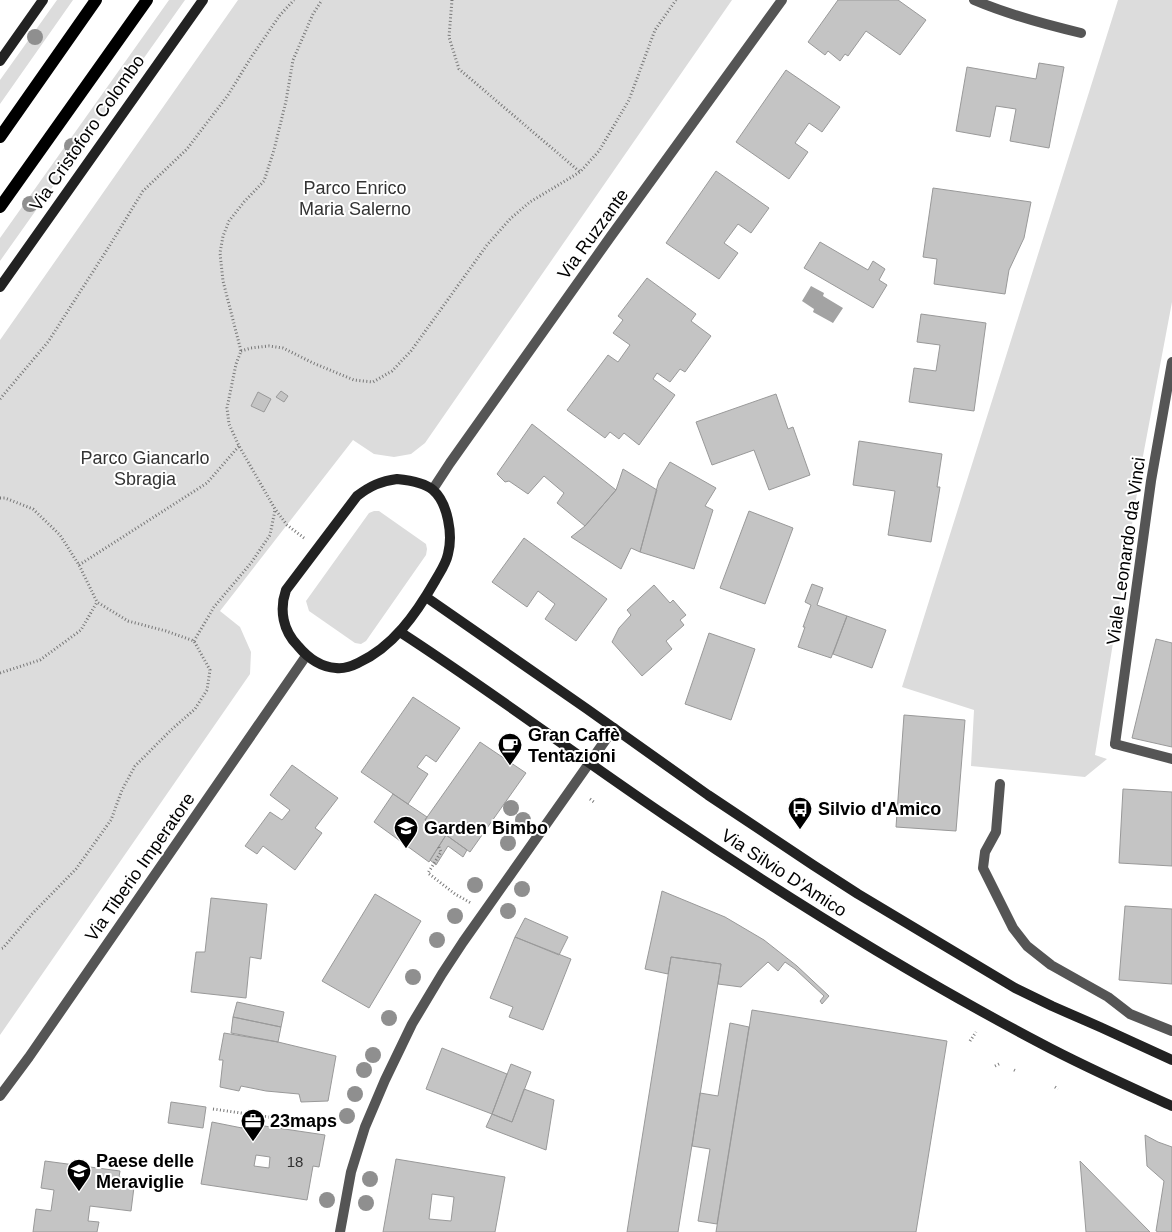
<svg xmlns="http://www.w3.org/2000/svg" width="1172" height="1232" viewBox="0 0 1172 1232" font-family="Arial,sans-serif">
<rect width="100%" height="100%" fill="#fff"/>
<path fill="#dcdcdc" d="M57,0H73L0,104V80Z
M169,0H185L0,261V238Z
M238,0H732L425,443L411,454L394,457L374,454L353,440L220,611L240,627L251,652L250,674L0,1035V340Z
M1118,0H1172V302L1143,456L1095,755L1107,759L1085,777L971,766L974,710L902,687Z
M374,511H379L426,544L427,549L426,555L366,641L361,644L355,643L309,611L306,601L369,513Z"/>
<path fill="#a3a3a3" d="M811,286L824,293L823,296L843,308L833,323L813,312L814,309L802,301Z"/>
<path fill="#c4c4c4" stroke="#999" fill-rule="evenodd" d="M838,0H898L926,20L900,55L866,31L848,56L845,54L840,61L828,51L825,55L808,42Z
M1039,63L1064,67L1049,148L1010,141L1016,109L996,106L990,137L956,131L967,67L1036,79Z
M786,70L840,107L822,132L809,123L795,143L808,152L789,179L736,142Z
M716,171L769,208L751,233L738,224L724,243L738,253L719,279L666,243Z
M933,188L1031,202L1024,238L1009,270L1005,294L934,284L937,259L923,257Z
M820,242L868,270L873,261L885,269L879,280L887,285L873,308L804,268Z
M647,278L696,314L691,321L711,336L685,372L680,369L670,382L657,373L653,379L675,395L639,445L624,433L619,439L610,432L605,438L567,410L608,355L618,362L630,345L613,333L623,320L618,316Z
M921,314L986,323L974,411L909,402L914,368L936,371L940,345L917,342Z
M281,391L288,396L284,402L276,397Z
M258,392L271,399L264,412L251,406Z
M776,394L788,429L793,427L810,475L769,490L754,450L712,465L696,422Z
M532,424L616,490L585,526L557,503L564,493L544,476L528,494L509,481L505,482L497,474Z
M859,441L942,454L937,487H940L931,542L888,535L895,491L853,485Z
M670,462L716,488L705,506L713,510L694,569L640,552L659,480Z
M623,469L657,490L640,552L631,548L621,569L571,537L585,526L616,490Z
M749,511L793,528L765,604L720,588Z
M524,538L607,599L576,641L545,619L555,604L538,591L527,607L492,582Z
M812,584L823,588L817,605L847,616L831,658L798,647L805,627H803L811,605L805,602Z
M654,585L670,603L673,600L686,615L680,620L684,625L666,641L672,649L642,676L612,642L619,628L631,615L627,610Z
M847,616L886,630L872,668L833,654Z
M709,633L755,649L731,720L685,704Z
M1156,639L1172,643V747L1132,738Z
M413,697L460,728L436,762L426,755L417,767L428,774L408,804L361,772Z
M904,715L965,720L956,831L896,827Z
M480,742L526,773L470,852L425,820Z
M292,765L338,798L315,828L322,833L295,870L263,846L257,854L245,846L270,812L282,820L290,810L270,795Z
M1123,789L1172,792V866L1119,863Z
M393,794L427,817L425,820L446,835L429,862L374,822Z
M446,835L467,850L463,857L448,846L436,865L430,860Z
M662,891L725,917L764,940L797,966L829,996L822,1004L820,1001L824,996L795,969L785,962L778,971L768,962L741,987L718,984L721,964L671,957L668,974L645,969Z
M375,894L421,921L369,1008L322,981Z
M211,898L267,904L261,959L250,957L246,998L191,992L196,952H205Z
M1125,906L1172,909V984L1119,980Z
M525,918L568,937L559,955L515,937Z
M515,937L571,959L543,1030L509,1017L513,1007L490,998Z
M671,957L721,964L678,1232H627Z
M237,1002L284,1012L281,1027L233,1017Z
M752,1010L947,1041L916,1232H716Z
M233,1017L281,1027L278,1042L231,1033Z
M730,1023L749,1027L717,1224L698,1221L710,1149L692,1146L700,1093L718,1096Z
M224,1033L278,1042L336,1056L328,1101L301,1102L299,1094L266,1091L241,1086L239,1091L220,1087L223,1060H219Z
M442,1048L507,1074L492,1114L426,1089Z
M511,1064L531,1072L512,1122L492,1114Z
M524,1089L554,1100L546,1150L486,1127L492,1114L512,1122Z
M171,1102L206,1107L203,1128L168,1123Z
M212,1122L242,1128L244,1123L325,1135L319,1167L313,1166L307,1200L201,1184ZM256,1155L270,1157L269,1168L254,1166Z
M1145,1135L1158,1142L1172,1147V1232H1158L1156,1231L1164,1181L1147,1166Z
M396,1159L505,1177L495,1232H383ZM432,1194L454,1197L451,1221L429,1219Z
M45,1161L120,1171L119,1177L135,1179L131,1211L90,1206L88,1221L99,1222L97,1232H33L36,1209L51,1211L54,1190L41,1188Z
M1080,1161L1150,1232H1086Z"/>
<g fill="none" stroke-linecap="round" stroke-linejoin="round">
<path stroke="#777" stroke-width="3" stroke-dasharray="1 2.5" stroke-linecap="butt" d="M452,0L449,37L459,69L580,172
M241,351L251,348L269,346L283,348L313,363L354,380L373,382L392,371L411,351L487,245L511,218L530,202L580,172L599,151L629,100L655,30L676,0
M0,399L48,342L110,245L143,191L187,149L228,95L252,56L280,15L294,0
M0,498H5L33,509L60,535L79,565L97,602L128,621L166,631L194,641L210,670L207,690L195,709L171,730L135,766L122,790L111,820L76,869L32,914L3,948L0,949
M304,538L287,525L275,509L239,446L229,424L227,408L236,364L241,351L223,281L220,253L223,236L229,221L244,202L264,181L274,150L286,101L293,60L313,14L322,0
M79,565L207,483L239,446
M194,641L214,607L251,563L270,535L275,510
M0,673L40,660L81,630L97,602
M590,799L594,802
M439,847L441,852L428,873L455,894L471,903
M970,1041L976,1032
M995,1066L1001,1063
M1014,1070L1016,1071
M1055,1087L1058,1089
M213,1109L290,1120
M259,1125L260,1116"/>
<path stroke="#555" stroke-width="10" d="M1115,744L1172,759
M1000,784L996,832L985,852L983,868L1013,928L1027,946L1051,965L1108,997L1130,1014L1172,1031"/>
<path stroke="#555" stroke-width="10" d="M974,0C1009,15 1043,24 1081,33
M433,489L450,463L611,236L782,0
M1115,744L1151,481L1172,362
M0,1096L29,1057L306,656
M340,1232L351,1172L365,1127L385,1080L412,1024L442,974L463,942L614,728"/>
<path stroke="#222" stroke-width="10" d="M0,61L43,0
M0,287L203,0
M397,479C407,480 425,483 433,490C448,503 453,535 448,554C446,564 440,572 435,581C416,614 393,647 358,663C352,666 344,669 336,668C320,667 308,658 298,646C283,631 279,610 286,590L357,496C370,486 381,481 397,479Z
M426,597L587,709L708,795L813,865L858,894L1015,988L1052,1006L1100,1027L1172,1060
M400,632C491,691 577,756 666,816C787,898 911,975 1040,1043C1083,1066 1128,1086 1172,1106"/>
<path stroke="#000" stroke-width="12" d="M0,137L96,0
M0,207L147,0"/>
</g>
<g fill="#8f8f8f">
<circle cx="35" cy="37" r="8"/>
<circle cx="72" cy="146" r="8"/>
<circle cx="30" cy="204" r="8"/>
<circle cx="511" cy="808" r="8"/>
<circle cx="523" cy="820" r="8"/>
<circle cx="508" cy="843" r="8"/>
<circle cx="475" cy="885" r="8"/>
<circle cx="522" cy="889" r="8"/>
<circle cx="508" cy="911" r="8"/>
<circle cx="455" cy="916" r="8"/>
<circle cx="437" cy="940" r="8"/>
<circle cx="413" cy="977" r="8"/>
<circle cx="389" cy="1018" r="8"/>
<circle cx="373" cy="1055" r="8"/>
<circle cx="364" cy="1070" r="8"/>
<circle cx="355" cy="1094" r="8"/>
<circle cx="347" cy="1116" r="8"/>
<circle cx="370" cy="1179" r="8"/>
<circle cx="327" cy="1200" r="8"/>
<circle cx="366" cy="1203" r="8"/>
</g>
<defs>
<symbol id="cafe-pin" viewBox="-11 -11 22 30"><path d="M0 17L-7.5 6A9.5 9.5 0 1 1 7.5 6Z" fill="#000" stroke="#fff"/><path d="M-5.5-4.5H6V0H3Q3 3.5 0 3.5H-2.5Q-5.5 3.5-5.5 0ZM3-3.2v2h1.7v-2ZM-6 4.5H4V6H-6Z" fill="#fff"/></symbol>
<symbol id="bus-pin" viewBox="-11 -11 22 30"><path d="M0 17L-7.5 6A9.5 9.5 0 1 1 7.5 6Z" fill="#000" stroke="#fff"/><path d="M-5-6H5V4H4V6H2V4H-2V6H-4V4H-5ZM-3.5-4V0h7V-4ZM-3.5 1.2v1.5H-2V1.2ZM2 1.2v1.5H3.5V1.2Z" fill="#fff"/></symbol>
<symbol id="school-pin" viewBox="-11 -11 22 30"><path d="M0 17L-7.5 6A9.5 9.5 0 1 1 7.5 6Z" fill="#000" stroke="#fff"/><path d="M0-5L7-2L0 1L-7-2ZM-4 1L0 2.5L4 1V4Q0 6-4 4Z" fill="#fff"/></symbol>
<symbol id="office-pin" viewBox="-11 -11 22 30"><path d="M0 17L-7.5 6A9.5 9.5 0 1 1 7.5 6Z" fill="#000" stroke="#fff"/><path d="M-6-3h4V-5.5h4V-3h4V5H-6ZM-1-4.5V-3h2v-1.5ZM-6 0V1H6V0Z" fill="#fff"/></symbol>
</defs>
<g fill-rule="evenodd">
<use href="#cafe-pin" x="496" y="731" width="28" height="38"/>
<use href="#bus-pin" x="786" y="795" width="28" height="38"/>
<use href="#school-pin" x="392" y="814" width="28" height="38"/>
<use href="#office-pin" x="239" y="1107" width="28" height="38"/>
<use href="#school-pin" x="65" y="1157" width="28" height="38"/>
</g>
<g text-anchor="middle" stroke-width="4" stroke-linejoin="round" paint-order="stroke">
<g font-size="15" fill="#313131">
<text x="295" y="1167">18</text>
</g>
<g font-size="18" fill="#000" stroke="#fff">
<text transform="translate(87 133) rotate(-55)" y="6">Via Cristoforo Colombo</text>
<text transform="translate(593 234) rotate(-54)" y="6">Via Ruzzante</text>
<text transform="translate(1126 551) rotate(-82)" y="6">Viale Leonardo da Vinci</text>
<text transform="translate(140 867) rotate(-55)" y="6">Via Tiberio Imperatore</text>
<text transform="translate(784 873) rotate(33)" y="6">Via Silvio D'Amico</text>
</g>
<g font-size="18" fill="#333" stroke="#fff">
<text x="355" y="194">Parco Enrico<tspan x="355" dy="21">Maria Salerno</tspan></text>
<text x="145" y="464">Parco Giancarlo<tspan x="145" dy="21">Sbragia</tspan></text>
</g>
<g font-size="18" font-weight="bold" fill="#000" stroke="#fff" text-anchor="start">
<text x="528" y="741">Gran Caffè<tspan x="528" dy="21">Tentazioni</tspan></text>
<text x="818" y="815">Silvio d'Amico</text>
<text x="424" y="834">Garden Bimbo</text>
<text x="270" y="1127">23maps</text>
<text x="96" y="1167">Paese delle<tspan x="96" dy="21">Meraviglie</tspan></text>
</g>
</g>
</svg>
